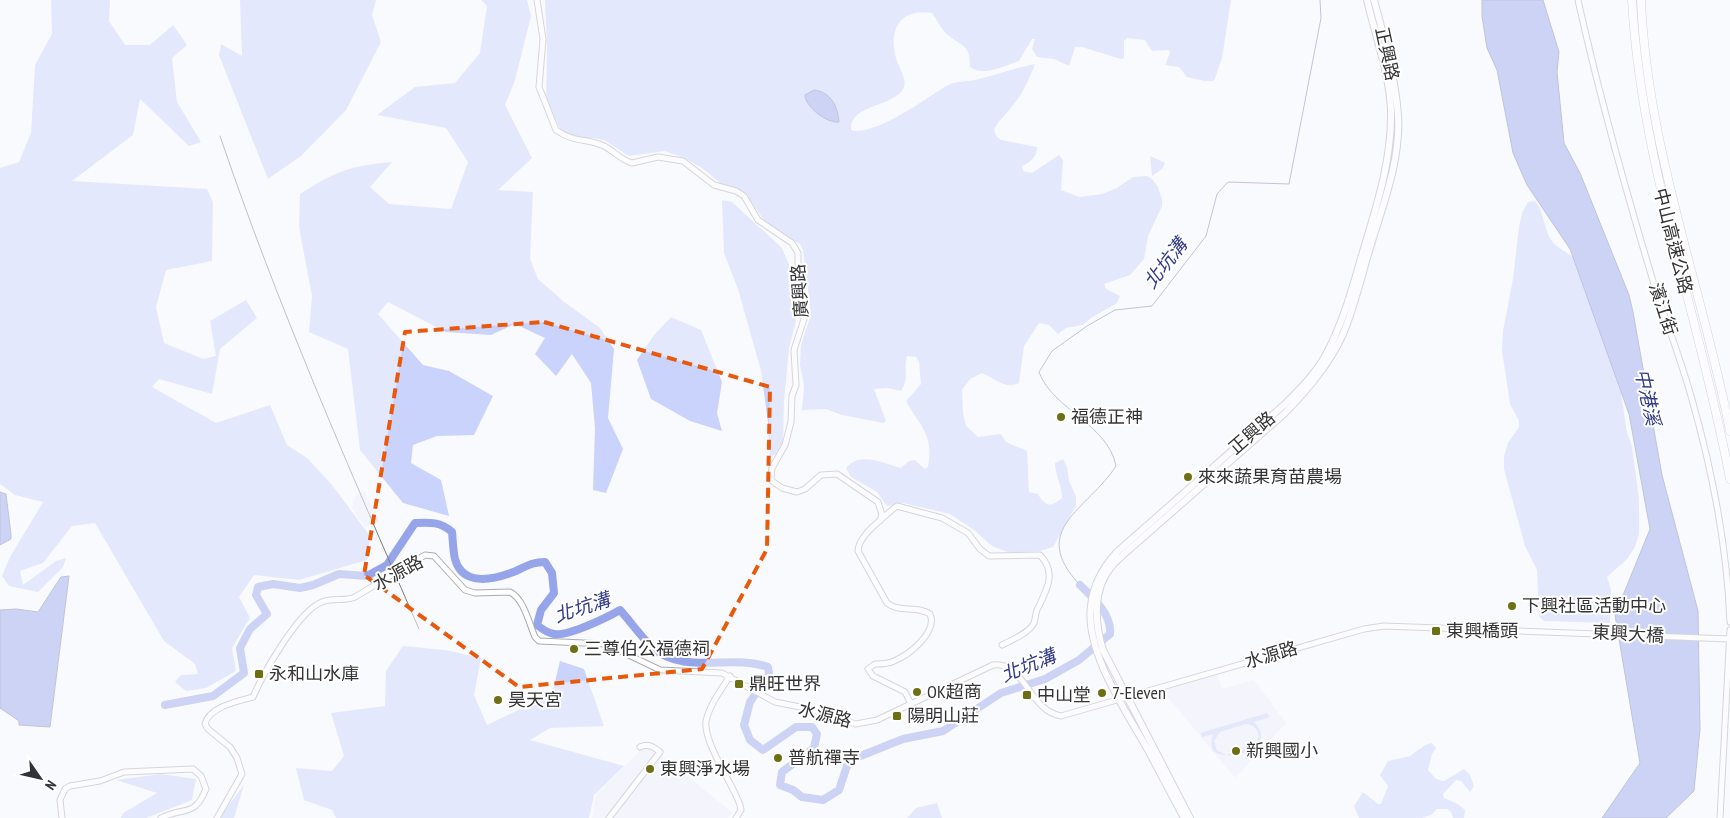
<svg xmlns="http://www.w3.org/2000/svg" width="1730" height="818" viewBox="0 0 1730 818" font-family="'PT Sans Narrow','Noto Sans TC',sans-serif">
<rect width="100%" height="100%" fill="#f9fafe"/>
<path fill="#ebeefa" d="M364,490L379,522L365,527L352,508L356,494Z
M1217,674L1222,689L1254,680L1286,723L1235,778L1162,690Z
M647,744L733,813L727,818H592L596,795Z"/>
<path fill="#c9d3fc" fill-rule="evenodd" d="M51,0H110L109,21L125,45H150L173,25L187,45L172,58L177,102L201,142L189,146L140,99L133,135L72,181L207,189L213,202L212,261L166,270L156,307L164,343L203,359L216,356L210,321L246,300L257,318L220,349L212,394L159,379L152,387L216,423L270,405L287,445L307,458L332,485L370,536L367,560L299,580L254,575L239,597L250,618L232,648L236,671L206,688L186,691L175,682L181,675L198,674L195,664L164,641L95,523L72,526L43,563L20,571L23,585L56,561L66,558L63,567L38,592L9,586L2,576L10,557L43,502L15,495L0,484V168L19,162L31,133L35,65L52,34Z
M240,0H376L372,15L381,42L346,110L301,156L268,179L219,55L221,44L242,56Z
M481,0H527L531,16L515,80L505,105L532,158L498,190L533,192L530,259L538,279L563,301L600,328L614,349L608,418L623,449L606,493L593,490L595,428L591,383L572,354L556,376L535,354L545,338L515,324L491,335L446,332L388,302L378,314L423,365L449,371L493,396L474,435L437,436L413,445L411,463L441,480L449,516L403,503L360,450L348,349L309,332L312,296L299,227L300,194C336,171 349,166 392,162L370,187L389,204L451,209L468,162L446,128L377,115L415,87L455,83L480,53L487,6Z
M545,0H1231L1222,58L1214,81H1204L1187,77L1179,67L1165,65L1170,53L1169,50L1152,51L1145,40L1127,38L1124,41V58L1121,59L1082,47H1075L1069,66L1054,59L1037,57L1032,49L1035,39H1032L1019,61C1005,66 983,77 970,67C970,46 964,47 949,36C942,31 937,20 932,13C901,8 888,29 896,58C898,66 907,78 904,87C895,108 849,103 851,130C873,137 924,100 943,88C956,79 966,83 979,79C998,74 1015,68 1035,64C1029,79 1024,92 1014,104C1007,114 999,119 994,130L996,136L1001,140L1037,147C1037,157 1031,162 1022,166L1023,171L1032,173L1059,155L1063,160L1061,190L1079,197L1102,194L1117,188L1133,177L1147,176L1152,179L1158,187L1162,200V206L1148,236L1144,259L1130,275L1104,284L1106,289L1120,296L1117,303L1091,318L1083,325L1066,328L1058,334L1049,325L1039,323L1024,346L1019,383C1004,390 995,378 982,373L970,379L962,390L963,413L966,426L978,437L1001,434L1006,442L1027,451L1029,492L1038,494C1045,506 1051,508 1062,498C1062,485 1055,475 1055,463L1063,459L1067,467L1069,481L1076,496V506L1053,547L1040,551L1010,553L992,546L974,530L950,514L903,503L887,506L877,492L851,477L846,468C860,451 883,463 901,468L909,461L915,460L925,469L928,467C934,433 920,427 906,401L921,384L919,362L916,357L907,356C903,371 910,376 901,391L888,388L874,389L886,421L883,423L842,415L826,409L802,410L804,386L800,365L801,345L811,314L803,250L800,244L781,234L766,223L745,193L723,185L702,168L684,158L665,151L629,156L604,140L593,138L569,139L562,133L546,98L547,47Z
M1150,156L1165,163L1162,169L1152,176Z
M722,200L732,202L782,248L790,267L796,321L789,348L784,401L783,441L776,454L770,457L768,422L761,371L738,289L724,253Z
M1535,201C1545,212 1543,229 1552,241C1557,249 1571,253 1579,263L1621,393L1627,433L1632,446L1639,499V534L1635,547L1627,559L1607,577L1611,590L1610,623L1544,621L1539,616L1537,570L1525,546L1504,469V456L1508,443L1519,427V421L1510,404L1502,351L1503,331L1513,279L1519,227L1522,213L1528,202Z
M671,317L701,330L722,382L717,413L722,431L690,421L651,399L637,360L654,335Z
M403,646L445,650L481,658L474,695L487,725L552,694L560,661L584,669L604,726L550,728L530,740L624,766L594,795L589,818H336L332,810L304,800L296,768L332,771L344,756L331,713L385,706L386,671Z
M1267,713L1270,717L1254,722C1279,746 1231,764 1213,751L1211,744L1213,734L1202,737L1200,733ZM1246,724C1254,725 1258,729 1259,737L1253,746L1226,755L1217,750L1214,741L1220,732Z
M1432,743L1436,748L1432,754L1428,770L1436,779L1444,781L1464,769L1470,775L1474,786L1470,792L1461,781L1456,780L1443,794L1444,798L1458,804L1465,810L1464,818H1453L1451,812L1447,809H1437L1431,815L1422,818H1359L1354,806L1363,792L1378,804H1381L1388,786L1380,775L1388,761L1410,756L1425,745Z
M161,774L196,779L192,800L146,818H121L123,813L157,793L116,780Z
M244,785L234,818H219Z
M937,803L942,818H907L916,808Z"/>
<path fill="#96a5ea" stroke="#7883b4" d="M1482,0H1543L1559,52L1557,72L1564,143L1580,173L1629,295L1633,312L1662,475L1698,611L1700,729L1694,791L1666,818H1602L1640,763L1615,615L1650,529L1629,414L1570,249L1527,185L1513,153L1497,70L1487,48L1482,16Z
M814,90C831,92 838,107 839,122C828,124 805,107 805,95Z
M0,492L6,494L11,535V539L0,545Z
M69,576L50,727L19,725V721L0,708V610L16,609L38,612L61,577Z"/>
<g fill="none" stroke-linecap="round" stroke-linejoin="round">
<path stroke="#7883b4" stroke-width="1" d="M1080,585C1027,529 1088,510 1116,466C1108,424 1053,410 1039,372L1052,351L1087,326L1115,310L1152,306L1206,236L1217,194L1228,182L1289,184L1321,18L1320,0"/>
<path stroke="#96a5ea" stroke-width="8" d="M165,705L213,696L244,673L240,648L250,629L267,614L256,595L258,587L273,584L300,588L313,585L339,574L367,576L387,565L415,523C430,522 441,522 452,532C453,541 453,551 455,559C463,588 496,579 516,571C527,566 532,562 545,562L552,573L554,593L541,610L537,625C542,629 548,633 554,634C567,637 608,617 620,610C631,622 641,637 653,648C684,675 731,654 768,667L769,674L750,702L744,725L750,740L763,750L796,727H812L817,734L814,748L782,772L780,785L793,790L802,797L823,800L839,790L847,766L853,759L903,739L943,731L1001,693L1045,679L1079,660L1110,634C1112,614 1093,598 1080,585"/>
<defs>
<path id="minor" d="M537,0L543,39L539,87L556,130C574,143 587,138 604,146C614,151 621,160 632,163L658,157L683,161L714,185L736,191L744,196L758,220L792,243L798,253V285L803,307L804,319L794,350L796,385L792,396L791,422L785,445L772,468L771,478L772,481L782,488L797,492L805,489L821,475L837,474L878,502L882,515L880,521
M1578,0C1599,95 1625,188 1653,281C1665,319 1680,357 1691,396C1712,469 1727,546 1730,622
M730,676C721,690 710,704 706,721C703,742 733,784 740,805L741,810L736,818
M911,704L905,692L873,676L868,669L875,664C882,664 888,664 894,661C909,655 938,632 930,614C917,605 899,613 887,603L858,551C858,536 882,519 893,509L897,506L942,518L968,533L980,549L989,556L1040,555C1057,573 1047,589 1038,608C1035,612 1036,618 1034,623C1029,633 1012,640 1002,645
M62,818L60,800L65,789L70,786L100,781L124,772L193,769L201,776L206,789C194,818 185,806 161,818
M217,818L242,774L237,758L230,747L208,729L205,724C209,707 238,701 253,697C263,674 298,611 322,602C333,597 344,602 355,597L425,555L434,556L465,590L475,593L510,592C524,599 529,623 535,637L539,641L606,644L660,670L722,673L775,702L810,709L856,724L877,720L993,665C1025,661 1029,711 1061,716L1364,629L1384,626L1730,639
M609,818L660,752C654,747 648,743 640,747
M1720,818L1730,630"/>
<path id="major" d="M1184,818C1172,795 1160,773 1148,750C1126,711 1085,652 1091,606C1093,584 1103,568 1117,552L1285,404C1299,390 1314,375 1324,358C1342,326 1352,290 1362,255C1376,208 1392,161 1391,111C1390,76 1375,34 1367,0
M1190,818L1103,650C1095,625 1092,590 1111,567C1117,560 1124,554 1131,548L1285,413C1308,389 1329,365 1343,334C1354,308 1361,278 1369,251C1382,207 1401,161 1398,115C1395,76 1384,37 1374,0"/>
<path id="highway" d="M1632,0C1641,164 1700,318 1730,479
M1641,0C1647,148 1702,287 1730,431"/>
</defs>
<use href="#minor" stroke="#abacb0" stroke-width="7"/>
<use href="#major" stroke="#abacb0" stroke-width="8"/>
<use href="#highway" stroke="#abacb0" stroke-width="9"/>
<use href="#minor" stroke="#fff" stroke-width="5"/>
<use href="#major" stroke="#fff" stroke-width="6"/>
<use href="#highway" stroke="#fff" stroke-width="8"/>
<path stroke="#7c7c7f" stroke-width="1" d="M220,136C277,304 348,466 419,629"/>
</g>
<path d="M0 0H1730V818H0ZM544,322L770,387L767,549L702,669L519,687L364,575L405,332Z" fill="#f9fafe" fill-opacity=".55" fill-rule="evenodd"/>
<path fill="none" stroke="#e8590c" stroke-width="4" stroke-dasharray="10 6" stroke-linejoin="round" d="M544,322L770,387L767,549L702,669L519,687L364,575L405,332Z"/>
<g fill="#6d6f13" stroke="#fff" stroke-width="2">
<circle cx="1061" cy="417" r="5"/>
<circle cx="1188" cy="477" r="5"/>
<circle cx="1512" cy="606" r="5"/>
<rect x="1431" y="626" width="10" height="10" rx="2.5"/>
<circle cx="574" cy="649" r="5"/>
<rect x="254" y="669" width="10" height="10" rx="2.5"/>
<rect x="734" y="679" width="10" height="10" rx="2.5"/>
<circle cx="917" cy="692" r="5"/>
<circle cx="1102" cy="693" r="5"/>
<rect x="1022" y="690" width="10" height="10" rx="2.5"/>
<circle cx="498" cy="700" r="5"/>
<rect x="892" y="711" width="10" height="10" rx="2.5"/>
<circle cx="1236" cy="751" r="5"/>
<circle cx="778" cy="758" r="5"/>
<circle cx="650" cy="769" r="5"/>
</g>
<g text-anchor="middle" stroke-width="4" stroke-linejoin="round" paint-order="stroke">
<g font-size="18" fill="#333335" stroke="#fff">
<text transform="translate(1387 54) rotate(78)" y="6">正興路</text>
<text transform="translate(1673 241) rotate(76)" y="6">中山高速公路</text>
<text transform="translate(800 291) rotate(-94)" y="6">廣興路</text>
<text transform="translate(1663 309) rotate(72)" y="6">濱江街</text>
<text transform="translate(1252 433) rotate(-41)" y="6">正興路</text>
<text transform="translate(398 573) rotate(-29)" y="6">水源路</text>
<text transform="translate(1628 634) rotate(3)" y="6">東興大橋</text>
<text transform="translate(1271 655) rotate(-16)" y="6">水源路</text>
<text transform="translate(825 715) rotate(14)" y="6">水源路</text>
</g>
<g font-size="18" fill="#333335" stroke="#fff" text-anchor="start">
<text x="1071" y="423">福德正神</text>
<text x="1198" y="483">來來蔬果育苗農場</text>
<text x="1522" y="612">下興社區活動中心</text>
<text x="1446" y="637">東興橋頭</text>
<text x="584" y="655">三尊伯公福德祠</text>
<text x="269" y="680">永和山水庫</text>
<text x="749" y="690">鼎旺世界</text>
<text x="927" y="698">OK超商</text>
<text x="1112" y="699">7-Eleven</text>
<text x="1037" y="701">中山堂</text>
<text x="508" y="706">昊天宮</text>
<text x="907" y="722">陽明山莊</text>
<text x="1246" y="757">新興國小</text>
<text x="788" y="764">普航禪寺</text>
<text x="660" y="775">東興淨水場</text>
</g>
<g font-size="19" font-style="italic" fill="#323a89" stroke="#fff">
<text transform="translate(1165 263) rotate(-52)" y="7">北坑溝</text>
<text transform="translate(1648 397) rotate(78)" y="7">中港溪</text>
<text transform="translate(582 607) rotate(-18)" y="7">北坑溝</text>
<text transform="translate(1028 665) rotate(-22)" y="7">北坑溝</text>
</g>
</g>
<g transform="translate(40 778) rotate(124)" stroke="#ffffff" stroke-width="4" paint-order="stroke">
<path d="M0-4L9 19L0 12L-9 19Z" fill="#333335"/>
<text y="-8" font-size="14" font-weight="bold" text-anchor="middle" fill="#333335">N</text>
</g>
</svg>
